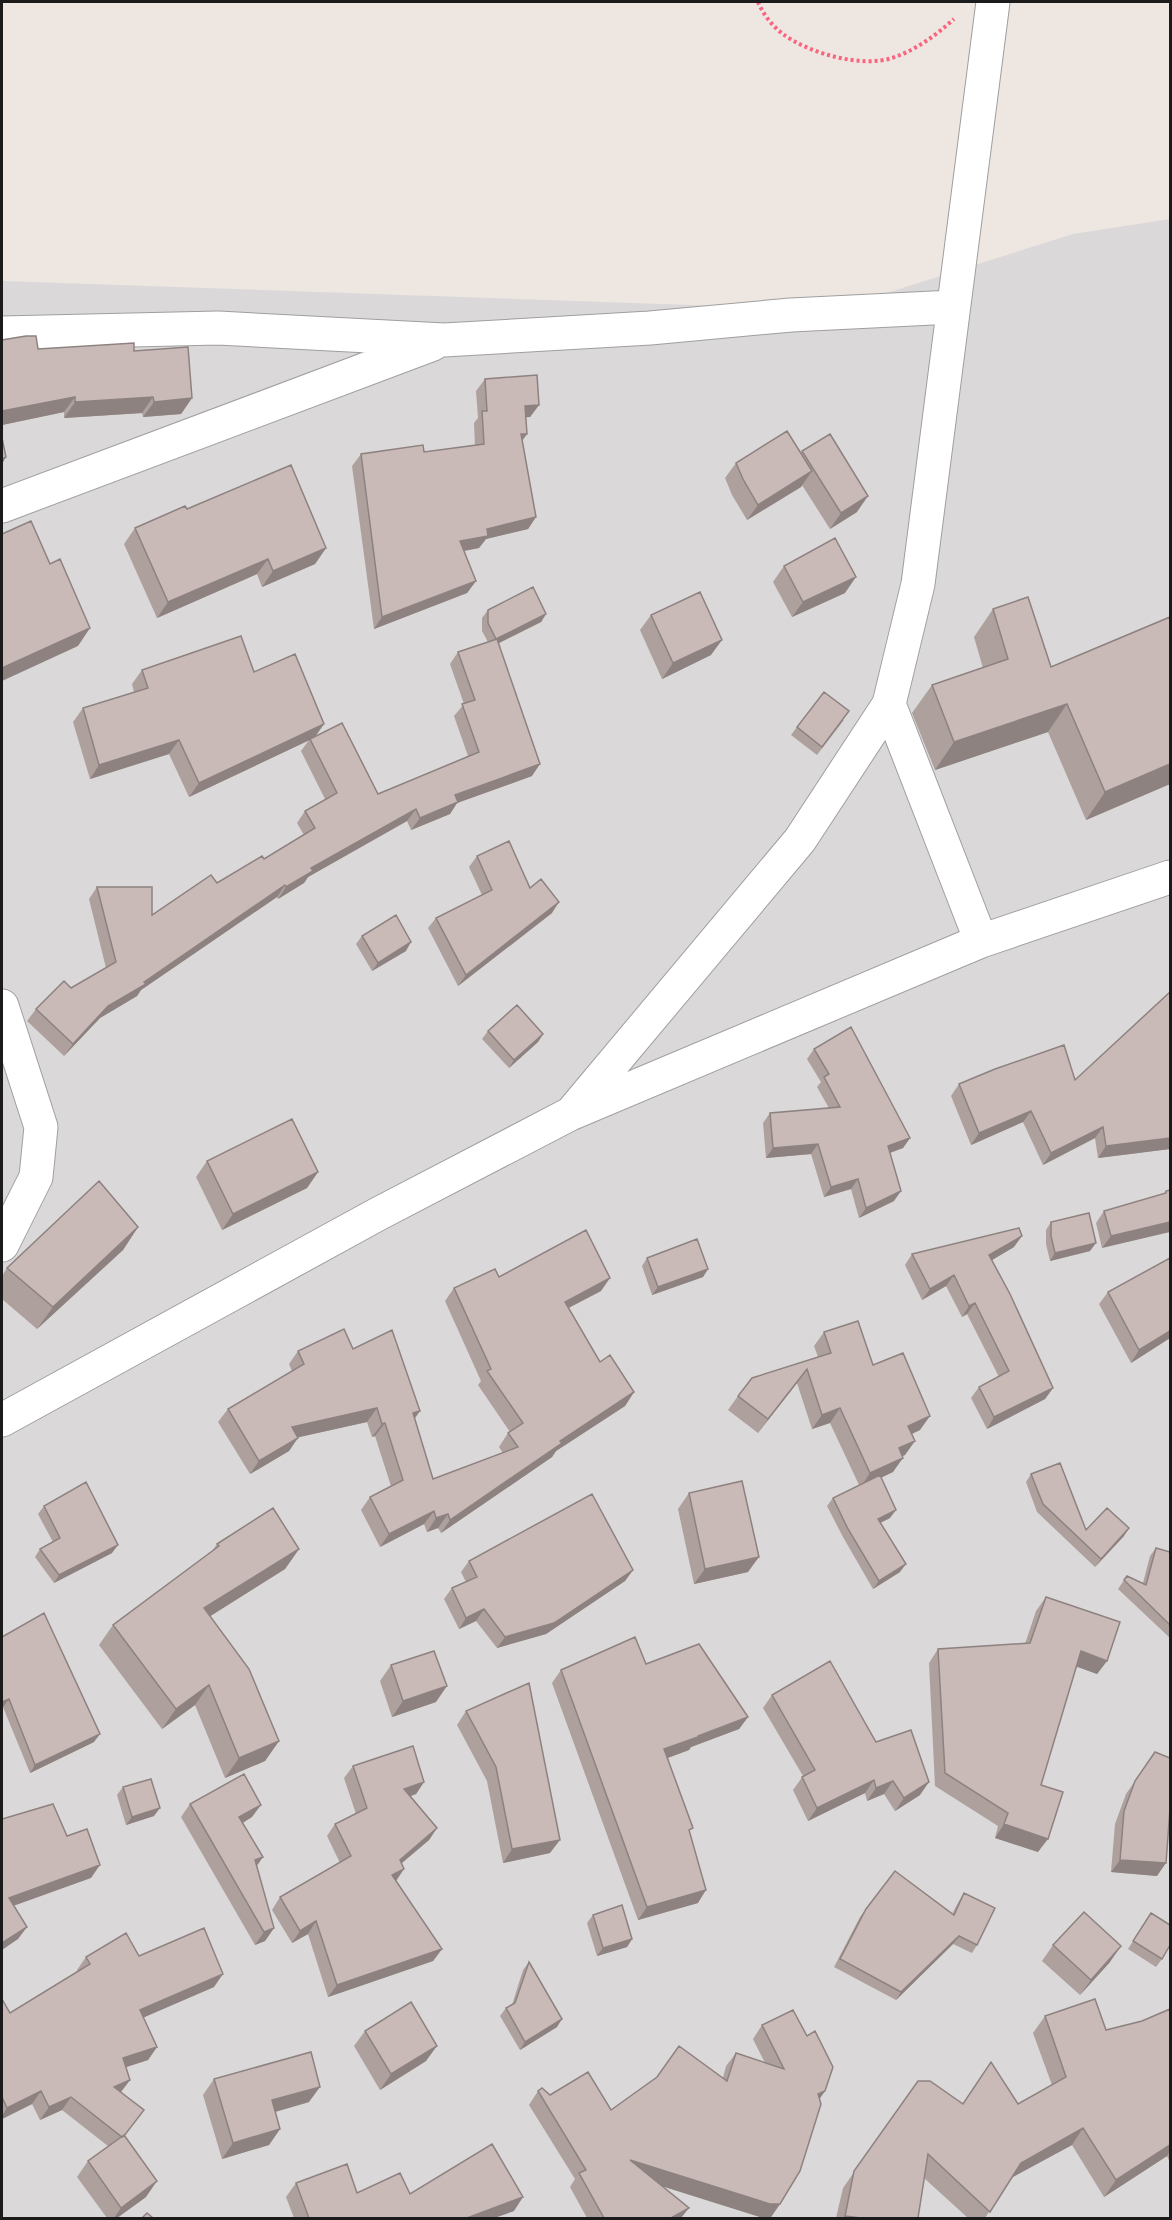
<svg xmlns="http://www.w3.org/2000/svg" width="1172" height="2220" viewBox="0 0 1172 2220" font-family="Montserrat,sans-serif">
<rect width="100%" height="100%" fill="#ede6e1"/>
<path fill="#dad8d9" d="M1170,219V2218H2V281L833,310L1073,234Z"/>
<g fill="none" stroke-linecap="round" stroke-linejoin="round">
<defs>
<path id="minor" d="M2,333L218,328L444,340L650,328L791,315L953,307
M2,506L433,344
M889,704L981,941
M2,1006L41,1127L36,1177L2,1245
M573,1111L800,840L889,704L918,584L993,2
M2,1420L378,1214L570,1114L981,941L1170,877"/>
</defs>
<use href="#minor" stroke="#9f9f9f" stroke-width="35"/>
<path stroke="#fb647f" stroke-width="4" stroke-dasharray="3 3" stroke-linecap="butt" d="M758,2C763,14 772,26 783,34C808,53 861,68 892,58C916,50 935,36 954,19"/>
<use href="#minor" stroke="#fff" stroke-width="33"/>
</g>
<path fill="#ada09d" d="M2,340L38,349L134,351L192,398L181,414L143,417L142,413L64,418V412L2,425Z
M485,379L539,405L530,417H526L527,434L522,441L536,517L528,529L486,539L479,548L464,551L476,581L467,593L374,629L352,466L361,454L424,452L475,446L474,423L478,418L476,391Z
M802,451L857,512L830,529L802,485L801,487L747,520L732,495L725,478L736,463L801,453Z
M187,509L326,548L315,564L262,587L257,574L157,618L124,544L135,528Z
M784,566L845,593L792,617L773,582Z
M993,609L1051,667L1170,784L1086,820L1048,732L935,770L912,713L932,685L983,668L974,637Z
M488,610L546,614L541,622L499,643L532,776L457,803L450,814L411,830L407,821L308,877L304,883L278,899L277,897L141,990L137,996L100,1018L64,1056L27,1021L36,1009L106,968L89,899L97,887L152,915L264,859L304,835L297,823L305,811L325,799L301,751L309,740L189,797L169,754L90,779L73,722L83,708L134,692L132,684L142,670L254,672L324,724L315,737L378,794L468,756L454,716L464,704L450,664L458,652L488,642L482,631V618Z
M651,615L711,655L662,679L640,630Z
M844,720L817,755L791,735L797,727Z
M477,856L530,888L552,913L458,986L428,928L436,918L482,895L469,867Z
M362,936L406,951L372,971L356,944Z
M1170,992V1149L1098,1158L1095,1138L1043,1165L1023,1122L971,1145L951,1096L959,1084L1075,1080Z
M488,1031L543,1034L538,1042L509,1068L482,1039Z
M814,1049L910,1138L903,1148L890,1153L894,1201L859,1218L851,1189L824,1197L811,1154L766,1158L763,1123L770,1113L829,1108L817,1087L821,1082L807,1059Z
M207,1161L318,1172L307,1188L222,1230L196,1177Z
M1170,1190L1102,1248L1096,1223L1104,1211L1164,1194L1166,1191Z
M1051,1222L1090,1251L1050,1261L1046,1244V1230Z
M138,1227L123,1250L37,1329L2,1299V1276L7,1268Z
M1014,1247L992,1260L1053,1388L1045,1399L987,1429L971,1398L979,1387L999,1377L967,1314L962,1317L946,1286L922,1300L905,1265L912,1254Z
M647,1258L708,1269L703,1277L652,1295L642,1266Z
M1170,1258V1338L1131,1363L1099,1304L1108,1292Z
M499,1277L601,1291L568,1308L600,1362L634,1392L625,1406L556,1451L552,1457L441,1533L438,1528L427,1532L424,1524L380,1547L361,1510L370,1497L391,1486L375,1436L372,1437L367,1422L298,1437L289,1451L250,1474L218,1422L228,1409L292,1371L289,1364L298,1351L353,1349L415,1419L433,1479L503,1453L499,1447L508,1433L510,1432L478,1385L481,1381L445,1301L454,1288Z
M824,1332L873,1365L920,1430L912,1434L905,1455L902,1456L893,1472L881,1477L890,1518L880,1523L900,1572L873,1589L843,1537L827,1506L833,1498L859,1485L830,1423L812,1429L797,1383L758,1433L728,1410L738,1396L818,1357L814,1346Z
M1031,1474L1086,1530L1124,1536L1095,1567L1037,1512L1026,1482Z
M689,1493L748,1572L694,1584L678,1509Z
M44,1506L112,1553L54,1583L35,1557L40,1549L53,1542L38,1514Z
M217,1544L299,1549L285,1569L210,1616L279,1741L265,1761L225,1778L195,1705L162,1729L99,1645L113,1625L212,1551Z
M1156,1548L1170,1552V1638L1118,1589L1127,1576L1143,1583L1150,1556Z
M469,1561L633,1570L625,1581L546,1634L497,1648L476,1621L459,1629L444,1599L452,1588L466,1582L461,1572Z
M1046,1597L1107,1661L1097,1674L1077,1666L1041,1785L1038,1852L995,1838L998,1826L935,1786L929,1663L938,1649L1025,1644L1036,1611Z
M2,1637L94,1742L30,1773L3,1707H2Z
M391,1665L436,1702L392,1717L380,1681Z
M561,1670L748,1717L739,1729L691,1747L689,1750L668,1758L690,1833L698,1903L638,1920L552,1683Z
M772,1695L876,1742L920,1795L895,1811L884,1794L867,1801L865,1793L808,1821L793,1790L803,1776L763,1708Z
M466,1711L550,1853L503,1863L487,1781L457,1725Z
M1155,1752L1157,1876L1111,1872L1115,1824L1126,1794Z
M353,1766L424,1782L416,1794L411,1796L437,1828L429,1840L402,1863L396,1881L442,1949L433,1961L328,1997L308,1934L292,1943L272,1910L280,1897L340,1863L327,1836L335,1824L356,1814L344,1778Z
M123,1787L154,1816L126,1825L117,1795Z
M190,1804L252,1817L243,1823L257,1866L274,1928L265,1941L255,1945L181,1817Z
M964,1893L977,1945L972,1953L953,1944L896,2000L834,1967L860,1917L866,1909L952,1914L959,1901Z
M1151,1913L1162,1959L1156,1967L1128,1949Z
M593,1915L632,1939L627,1947L597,1956L587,1923Z
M1053,1945L1110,1962L1080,1995L1042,1961Z
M139,1956L214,1987L143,2017L157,2047L148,2060L126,2067L130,2080L121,2092L124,2136L146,2197L117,2218H107L77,2177L88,2161L108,2146L62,2110L40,2120L32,2104L2,2119V1999L10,2013L78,1972L77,1970L86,1957Z
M529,1962L557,2027L520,2050L500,2016L506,2008L512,2005L523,1970Z
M1170,2009V2163L1167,2156L1104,2197L1072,2145L1011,2178L985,2218H968L924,2178L918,2218H836L843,2188L918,2081L963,2103L991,2062L1018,2104L1052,2085L1033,2033L1045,2016L1106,2030L1142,2021Z
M762,2025L825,2091L819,2099L780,2204L771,2217H760L662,2186L681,2218H587L570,2187L575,2179L529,2105L538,2091L550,2095L611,2110L723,2078L726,2066L736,2053L765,2063L753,2039Z
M365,2031L426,2061L380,2090L354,2046Z
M214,2079L309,2102L275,2112L280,2129L269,2145L222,2159L203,2095Z
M296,2183L357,2193L410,2194L514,2211L494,2218H294L286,2197Z"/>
<path fill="#8d8280" d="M75,397L64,412L2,425V411Z
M153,397L142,413L64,418L75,402Z
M192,398L181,414L143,417L154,402Z
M539,405L530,417L517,418L525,406Z
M521,434H527L518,446Z
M6,457L2,464V459Z
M812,471L801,487L747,520L758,505Z
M868,496L857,512L830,529L841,513Z
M536,517L528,529L486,539L479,548L452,553L460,541L487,529Z
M326,548L315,564L262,587L273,571Z
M268,559L257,574L157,618L168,602Z
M856,577L845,593L792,617L803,602Z
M476,581L467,593L374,629L382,617Z
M546,614L541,622L491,647L496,639Z
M90,628L78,646L2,681V668Z
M722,640L711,655L662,679L673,663Z
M1067,704L1048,732L935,770L954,742Z
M324,724L314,738L189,797L199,783Z
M179,740L169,754L90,779L99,765Z
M540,764L532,776L457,803L450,814L411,830L420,818L455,795Z
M1170,764V784L1086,820L1105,792Z
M416,809L407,821L308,877L304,883L278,899L286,887L311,868Z
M285,885L277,897L141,990L137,996L100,1018L64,1056L73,1044L108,1006L144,982Z
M559,902L552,913L458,986L466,975Z
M411,942L406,951L372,971L378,963Z
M543,1034L538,1042L509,1068L514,1060Z
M1031,1111L1023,1122L971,1145L979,1133Z
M1103,1127L1095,1138L1043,1165L1051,1153Z
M910,1138L903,1148L881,1156L888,1146Z
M1170,1138V1149L1098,1158L1106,1146Z
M818,1144L811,1154L766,1158L773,1148Z
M318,1172L307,1188L222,1230L233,1214Z
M858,1179L851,1189L824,1197L831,1187Z
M901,1191L894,1201L859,1218L866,1208Z
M1170,1222V1232L1102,1248L1111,1236Z
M138,1227L123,1250L37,1329L53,1307Z
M1022,1236L1014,1247L982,1266L989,1255Z
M1096,1243L1090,1251L1050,1261L1055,1253Z
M708,1269L703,1277L652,1295L658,1287Z
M954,1275L946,1286L922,1300L930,1289Z
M610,1278L601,1291L555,1315L565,1302Z
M975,1303L967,1314L962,1317L969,1306Z
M1170,1331V1338L1131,1363L1139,1350Z
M807,1369L797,1383L758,1433L768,1419Z
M1053,1388L1045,1399L987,1429L994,1417Z
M634,1392L625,1406L556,1451L552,1457L441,1533L450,1520L560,1441Z
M377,1408L367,1422L282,1441L292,1427Z
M840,1408L830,1423L812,1429L822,1415Z
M420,1411L410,1425L413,1413Z
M930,1416L920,1430L898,1440L908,1426Z
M385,1423L375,1436L372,1437L382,1424Z
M298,1438L289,1451L250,1474L259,1461Z
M915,1441L905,1455L889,1462L899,1448Z
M903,1458L893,1472L860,1488L870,1473Z
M896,1510L890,1518L872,1527L878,1519Z
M434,1511L424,1524L380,1547L389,1534Z
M448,1514L438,1528L427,1532L436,1518Z
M1129,1528L1124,1536L1095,1567L1101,1559Z
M118,1545L112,1553L54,1583L59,1575Z
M299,1549L285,1569L190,1629L204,1608Z
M759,1557L748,1572L694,1584L705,1569Z
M906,1564L900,1572L873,1589L879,1581Z
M633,1570L625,1581L546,1634L497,1648L505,1637Z
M484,1609L476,1621L459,1629L466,1618Z
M1081,1651L1107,1661L1097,1674L1072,1665Z
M209,1685L195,1705L162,1729L176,1709Z
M447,1686L436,1702L392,1717L403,1701Z
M9,1699L3,1707H2V1702Z
M748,1717L739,1729L691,1747L689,1750L656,1762L664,1749Z
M100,1734L94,1742L30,1773L35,1765Z
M279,1741L265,1761L225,1778L239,1758Z
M874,1780L865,1793L808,1821L817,1808Z
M893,1781L884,1794L867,1801L876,1788Z
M424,1782L416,1794L396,1801L404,1789Z
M929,1782L920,1795L895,1811L904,1798Z
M261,1805L252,1817L230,1830L239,1817Z
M160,1808L154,1816L126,1825L132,1817Z
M1004,1824L1048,1839L1038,1852L995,1838Z
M437,1828L429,1840L391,1872L400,1860Z
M560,1840L550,1853L503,1863L512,1849Z
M263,1857L254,1870L255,1860Z
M1120,1860L1166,1863L1157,1876L1111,1872Z
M100,1865L91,1878L2,1910L9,1898Z
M404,1869L396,1881L392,1875Z
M706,1890L698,1903L638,1920L647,1907Z
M316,1921L308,1934L292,1943L300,1931Z
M27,1927L18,1939L2,1950V1943Z
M274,1928L265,1941L255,1945L264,1932Z
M959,1936L953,1944L896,2000L901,1992Z
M632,1939L627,1947L597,1956L603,1948Z
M1121,1946L1110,1962L1080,1995L1091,1980Z
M442,1949L433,1961L328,1997L337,1985Z
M223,1974L214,1987L131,2023L140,2010Z
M562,2019L557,2027L520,2050L525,2042Z
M437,2046L426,2061L380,2090L391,2074Z
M157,2047L148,2060L114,2071L123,2058Z
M130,2080L120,2093L114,2087Z
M320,2087L309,2102L261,2116L272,2100Z
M41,2091L32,2104L2,2119V2116L7,2108Z
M825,2091L816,2104L818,2094Z
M71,2097L62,2110L40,2120L49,2107Z
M1083,2128L1072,2145L1009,2179L1021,2163Z
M280,2129L269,2145L222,2159L233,2143Z
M1170,2145V2151L1167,2156L1104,2197L1116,2180Z
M630,2160L780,2204L771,2217H760L620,2173Z
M157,2181L146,2197L117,2218H114L121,2208Z
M523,2197L514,2211L494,2218H467Z
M689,2208L681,2218H671Z
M845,2216L861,2218H843Z"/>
<path fill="#c9bab7" stroke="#8d8280" stroke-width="1.5" d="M26,336H36L38,349L134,343V351L188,347L192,398L154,402L153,397L75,402V397L2,411V340Z
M537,375L539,405L525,406L527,434H521L536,517L487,529L488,536L460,541L476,581L382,617L361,454L423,445L424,452L484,444L482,411H487L485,379Z
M787,431L812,471L758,505L743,479L736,463Z
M830,434L868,496L841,513L802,451Z
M2,438L6,457L2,459Z
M291,465L326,548L273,571L268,559L168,602L135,528L185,506L187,509Z
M31,521L50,564L60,559L90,628L2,668V534Z
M835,538L856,577L803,602L784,566Z
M533,587L546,614L496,639L488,623V610Z
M700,592L722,640L673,663L651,615Z
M1028,597L1051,667L1170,617V764L1105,792L1067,704L954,742L932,685L1008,659L993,609Z
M241,636L254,672L295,654L324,724L199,783L179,740L99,765L83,708L148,688L142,670Z
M497,639L540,764L455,795L458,802L420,818L416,809L311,868L313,871L286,887L285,885L144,982L146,984L108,1006L73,1044L36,1009L64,981L71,988L116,962L97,887H152V915L211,875L217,883L262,856L264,859L315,828L305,811L337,793L310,739L342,723L378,794L479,752L462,704L475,700L458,652Z
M824,692L849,711L822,747L797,727Z
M509,841L530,888L541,879L559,902L466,975L436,918L492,890L477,856Z
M396,915L411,942L378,963L362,936Z
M1170,992V1138L1106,1146L1103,1127L1051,1153L1031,1111L979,1133L959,1084L995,1069L1064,1045L1075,1080Z
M517,1005L543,1034L514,1060L488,1031Z
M851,1027L910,1138L888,1146L901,1191L866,1208L858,1179L831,1187L818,1144L773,1148L770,1113L840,1107L824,1077L829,1074L814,1049Z
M292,1119L318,1172L233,1214L207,1161Z
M99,1181L138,1227L53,1307L7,1268Z
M1170,1190V1222L1111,1236L1104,1211L1166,1193V1191Z
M1089,1213L1096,1243L1055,1253L1051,1236V1222Z
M1019,1228L1022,1236L989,1255L1010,1294L1053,1388L994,1417L979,1387L1009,1371L975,1303L969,1306L954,1275L930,1289L912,1254Z
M586,1230L610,1278L565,1302L600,1362L610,1355L634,1392L560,1441L562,1443L450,1520L448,1514L436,1518L434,1511L389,1534L370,1497L403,1480L385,1423L382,1424L377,1408L292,1427L298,1438L259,1461L228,1409L304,1364L298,1351L344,1329L353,1349L392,1330L420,1411L413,1413L433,1479L518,1447L508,1433L523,1423L487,1371L491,1369L454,1288L495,1269L499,1277Z
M697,1239L708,1269L658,1287L647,1258Z
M1170,1258V1331L1139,1350L1108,1292Z
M858,1321L873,1365L903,1353L930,1416L908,1426L915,1441L899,1448L903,1458L870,1473L840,1408L822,1415L807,1369L768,1419L738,1396L752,1378L831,1353L824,1332Z
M1060,1463L1086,1530L1107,1508L1129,1528L1101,1559L1043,1504L1031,1474Z
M880,1475L896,1510L878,1519L906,1564L879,1581L848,1529L833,1498Z
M742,1481L759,1557L705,1569L689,1493Z
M86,1482L118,1545L59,1575L40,1549L60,1538L44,1506Z
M592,1494L633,1570L554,1623L505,1637L484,1609L466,1618L452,1588L477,1577L469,1561Z
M273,1508L299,1549L204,1608L249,1669L279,1741L239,1758L209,1685L176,1709L113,1625L219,1546L217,1544Z
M1156,1548L1170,1552V1625L1124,1580L1127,1576L1146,1585Z
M1046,1597L1120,1622L1107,1661L1081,1651L1041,1785L1063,1792L1048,1839L1004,1824L1008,1813L945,1773L938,1649L1030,1643Z
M44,1613L100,1734L35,1765L9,1699L2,1702V1637Z
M635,1637L646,1664L699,1644L748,1717L698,1736V1737L664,1749L693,1828L689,1830L706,1890L647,1907L561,1670Z
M434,1651L447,1686L403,1701L391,1665Z
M830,1661L876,1742L911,1730L929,1782L904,1798L893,1781L876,1788L874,1780L817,1808L802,1777L815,1770L772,1695Z
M529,1683L560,1840L512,1849L496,1767L466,1711Z
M413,1746L424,1782L404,1789L437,1828L400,1860L404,1869L392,1875L442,1949L337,1985L316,1921L300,1931L280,1897L351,1856L335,1824L367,1808L353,1766Z
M1155,1752L1170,1758V1809L1166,1863L1120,1860L1124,1811L1135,1781Z
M244,1774L261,1805L239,1817L263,1857L255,1860L274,1928L264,1932L190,1804Z
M151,1779L160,1808L132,1817L123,1787Z
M53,1804L67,1836L87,1829L100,1865L9,1898L27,1927L2,1943V1819Z
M895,1871L954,1915L964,1893L995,1908L977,1945L959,1936L901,1992L840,1959L866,1909Z
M622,1905L632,1939L603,1948L593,1915Z
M1084,1912L1121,1946L1091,1980L1053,1945Z
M1151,1913L1170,1925V1945L1162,1959L1133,1941Z
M204,1928L223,1974L140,2010L157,2047L123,2058L130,2080L114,2087L144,2110L124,2136L122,2137L71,2097L49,2107L41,2091L7,2108L2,2097V1999L10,2013L90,1964L86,1957L126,1933L139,1956Z
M529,1962L562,2019L525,2042L506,2008L515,2003Z
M1095,1999L1106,2030L1142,2021L1170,2009V2145L1116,2180L1083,2128L1021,2163L990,2212L928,2154L918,2218H861L845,2216L854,2171L918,2081H930L963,2104L991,2062L1018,2104L1066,2077L1045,2016Z
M411,2002L437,2046L391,2074L365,2031Z
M793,2010L807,2036L815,2031L833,2067L825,2091L818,2094L821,2104L800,2171L780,2204H770L630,2160L689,2208L671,2218H604L579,2173L586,2170L538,2091L542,2088L550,2095L588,2072L611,2110L657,2077L679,2046L727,2081L736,2053L784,2069L762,2025Z
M311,2052L320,2087L272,2100L280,2129L233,2143L214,2079Z
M124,2135L157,2181L121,2208L88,2161Z
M492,2144L523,2197L467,2218H309L296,2183L347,2164L357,2193L400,2173L410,2194Z
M147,2213L153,2218H142Z"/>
<rect width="1172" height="2220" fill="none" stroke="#1b1b1b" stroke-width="6"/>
</svg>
